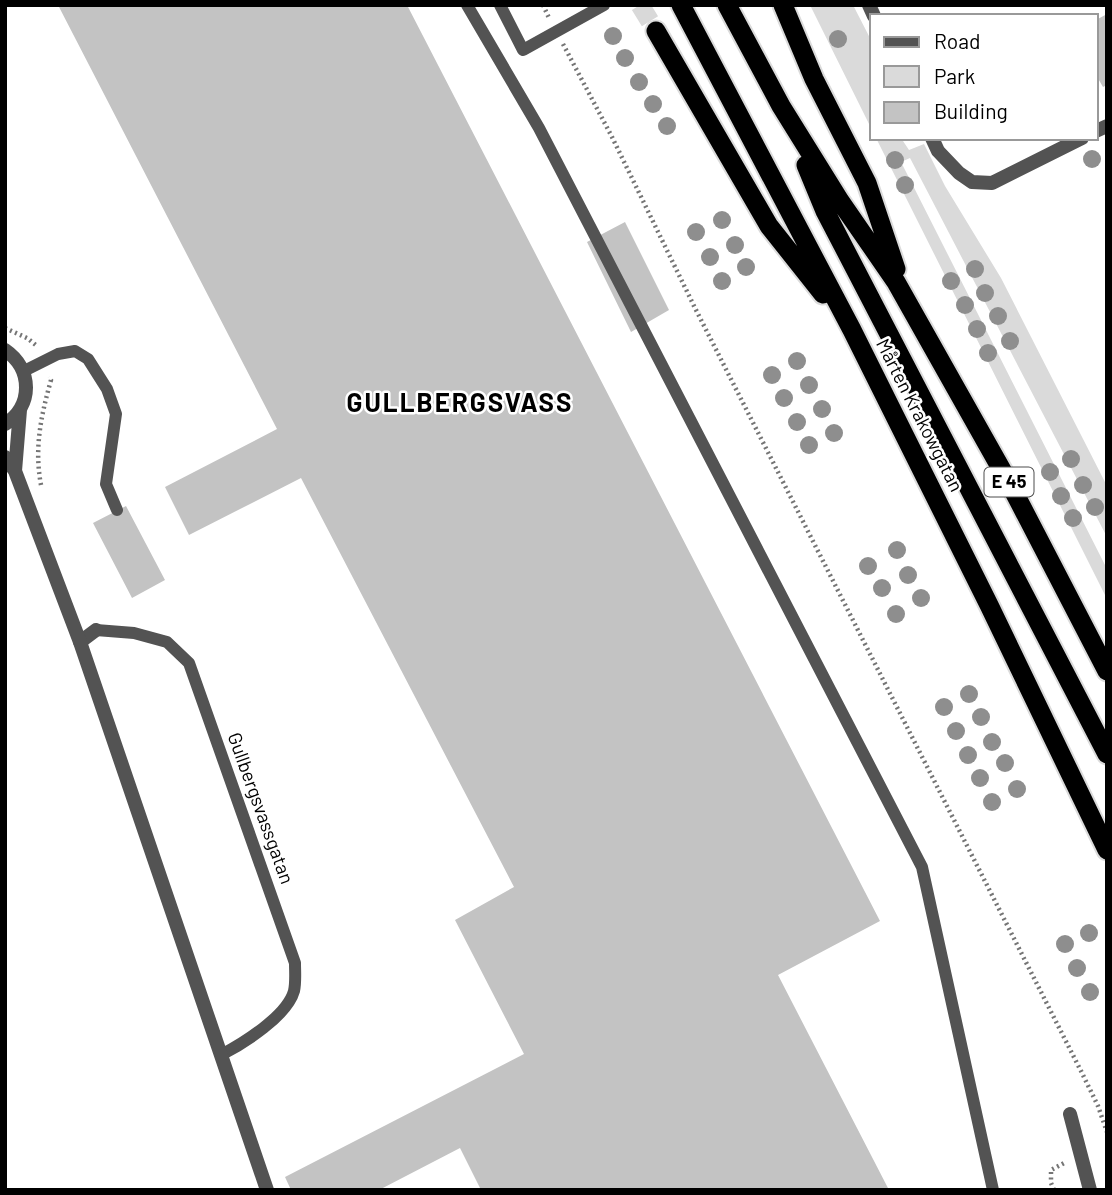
<svg xmlns="http://www.w3.org/2000/svg" width="1112" height="1195" viewBox="0 0 1112 1195" font-family="Barlow,sans-serif">
<rect width="100%" height="100%" fill="#fff"/>
<path fill="#dadada" d="M810,5H853L872,42V130Z
M876,138H901L909,150L924,144L945,186L1001,278L1107,486V537L910,158L901,162L1107,569V599Z"/>
<path fill="#c3c3c3" d="M58,5H407L880,921L778,975L889,1190H481L460,1148L379,1190H291L285,1177L524,1054L455,920L514,887L301,478L189,535L165,487L277,429Z
M1107,14V85L1103,87L1096,75V20Z
M625,222L669,310L631,332L587,242Z
M126,506L165,580L132,598L93,523Z"/>
<g fill="none" stroke-linecap="round" stroke-linejoin="round">
<path stroke="#d9d9d9" stroke-width="19" stroke-dasharray="19 10" stroke-linecap="butt" d="M640,5L656,31"/>
<defs>
<path id="trunk" d="M681,5L852,330L989,605L1107,850
M727,5L781,106L840,201L896,282L1012,488L1107,671
M783,5L814,79L867,183L896,269
M656,31L769,226L823,294
M806,165L825,211L1107,754"/>
</defs>
<use href="#trunk" stroke="#dbdbdb" stroke-width="23"/>
<path stroke="#757575" stroke-width="4.5" stroke-dasharray="2 3.5" stroke-linecap="butt" d="M543,5L549,18
M563,44L612,137L694,306L1082,1073L1098,1106L1107,1132
M5,328L27,338L37,346
M41,485C34,448 41,416 51,380L49,377
M1054,1190L1051,1183V1170L1066,1162"/>
<path stroke="#535353" stroke-width="12" d="M467,5L539,128L922,867L993,1190
M500,5L523,50L604,5
M24,371L58,354L75,351L88,359L107,389L116,414L106,484L117,510
M96,630L134,633L167,642L189,663L295,963C295,972 296,982 294,991C287,1016 244,1043 221,1055"/>
<path stroke="#535353" stroke-width="14" d="M869,5L874,16
M1096,131L1107,126
M932,138L938,151L959,173L972,182L992,183L1082,138
M80,642L96,630
M1070,1114L1090,1190"/>
<path stroke="#535353" stroke-width="14" d="M5,350C33,369 33,406 5,424
M5,457L15,471L80,642L267,1190
M15,471L20,410"/>
<use href="#trunk" stroke="#000" stroke-width="19"/>
</g>
<g fill="#8e8e8e">
<circle cx="613" cy="36" r="9"/>
<circle cx="838" cy="39" r="9"/>
<circle cx="625" cy="58" r="9"/>
<circle cx="639" cy="82" r="9"/>
<circle cx="653" cy="104" r="9"/>
<circle cx="667" cy="126" r="9"/>
<circle cx="1092" cy="159" r="9"/>
<circle cx="895" cy="160" r="9"/>
<circle cx="905" cy="185" r="9"/>
<circle cx="722" cy="220" r="9"/>
<circle cx="696" cy="232" r="9"/>
<circle cx="735" cy="245" r="9"/>
<circle cx="710" cy="257" r="9"/>
<circle cx="746" cy="267" r="9"/>
<circle cx="975" cy="269" r="9"/>
<circle cx="722" cy="281" r="9"/>
<circle cx="951" cy="281" r="9"/>
<circle cx="985" cy="293" r="9"/>
<circle cx="965" cy="305" r="9"/>
<circle cx="998" cy="316" r="9"/>
<circle cx="977" cy="329" r="9"/>
<circle cx="1010" cy="341" r="9"/>
<circle cx="988" cy="353" r="9"/>
<circle cx="797" cy="361" r="9"/>
<circle cx="772" cy="375" r="9"/>
<circle cx="809" cy="385" r="9"/>
<circle cx="784" cy="398" r="9"/>
<circle cx="822" cy="409" r="9"/>
<circle cx="797" cy="422" r="9"/>
<circle cx="834" cy="433" r="9"/>
<circle cx="809" cy="445" r="9"/>
<circle cx="1071" cy="459" r="9"/>
<circle cx="1050" cy="472" r="9"/>
<circle cx="1083" cy="485" r="9"/>
<circle cx="1061" cy="496" r="9"/>
<circle cx="1095" cy="507" r="9"/>
<circle cx="1073" cy="518" r="9"/>
<circle cx="897" cy="550" r="9"/>
<circle cx="868" cy="566" r="9"/>
<circle cx="908" cy="575" r="9"/>
<circle cx="882" cy="588" r="9"/>
<circle cx="921" cy="598" r="9"/>
<circle cx="896" cy="614" r="9"/>
<circle cx="969" cy="694" r="9"/>
<circle cx="944" cy="707" r="9"/>
<circle cx="981" cy="717" r="9"/>
<circle cx="956" cy="731" r="9"/>
<circle cx="992" cy="742" r="9"/>
<circle cx="968" cy="755" r="9"/>
<circle cx="1005" cy="763" r="9"/>
<circle cx="980" cy="778" r="9"/>
<circle cx="1017" cy="789" r="9"/>
<circle cx="992" cy="802" r="9"/>
<circle cx="1089" cy="933" r="9"/>
<circle cx="1065" cy="944" r="9"/>
<circle cx="1077" cy="968" r="9"/>
<circle cx="1090" cy="992" r="9"/>
</g>
<g text-anchor="middle" stroke-width="5" stroke-linejoin="round" paint-order="stroke">
<rect fill="#fff" stroke="#4c4c4c" stroke-width="2" x="984.5" y="467.5" width="49" height="29" rx="5"/>
<g font-size="18" font-weight="bold" fill="#000">
<text x="1009" y="488">E 45</text>
</g>
<g font-size="19" fill="#000" stroke="#fff">
<text transform="translate(920 415) rotate(63)" y="7">Mårten Krakowgatan</text>
<text transform="translate(261 808) rotate(70)" y="7">Gullbergsvassgatan</text>
</g>
<g font-size="26" font-weight="bold" letter-spacing="2" fill="#000" stroke="#fff">
<text x="460" y="412">GULLBERGSVASS</text>
</g>
</g>
<rect width="1112" height="1195" fill="none" stroke="#000000" stroke-width="14"/>
<rect x="870" y="14" width="228" height="126" fill="#ffffff" stroke="#999999" stroke-width="2"/>
<rect x="884" y="37" width="35" height="10" fill="#535353" stroke="#999999" stroke-width="2"/>
<text x="934" y="49" font-size="21" fill="#000000">Road</text>
<rect x="884" y="66" width="35" height="21" fill="#dadada" stroke="#999999" stroke-width="2"/>
<text x="934" y="84" font-size="21" fill="#000000">Park</text>
<rect x="884" y="102" width="35" height="21" fill="#c3c3c3" stroke="#999999" stroke-width="2"/>
<text x="934" y="119" font-size="21" fill="#000000">Building</text>
</svg>
